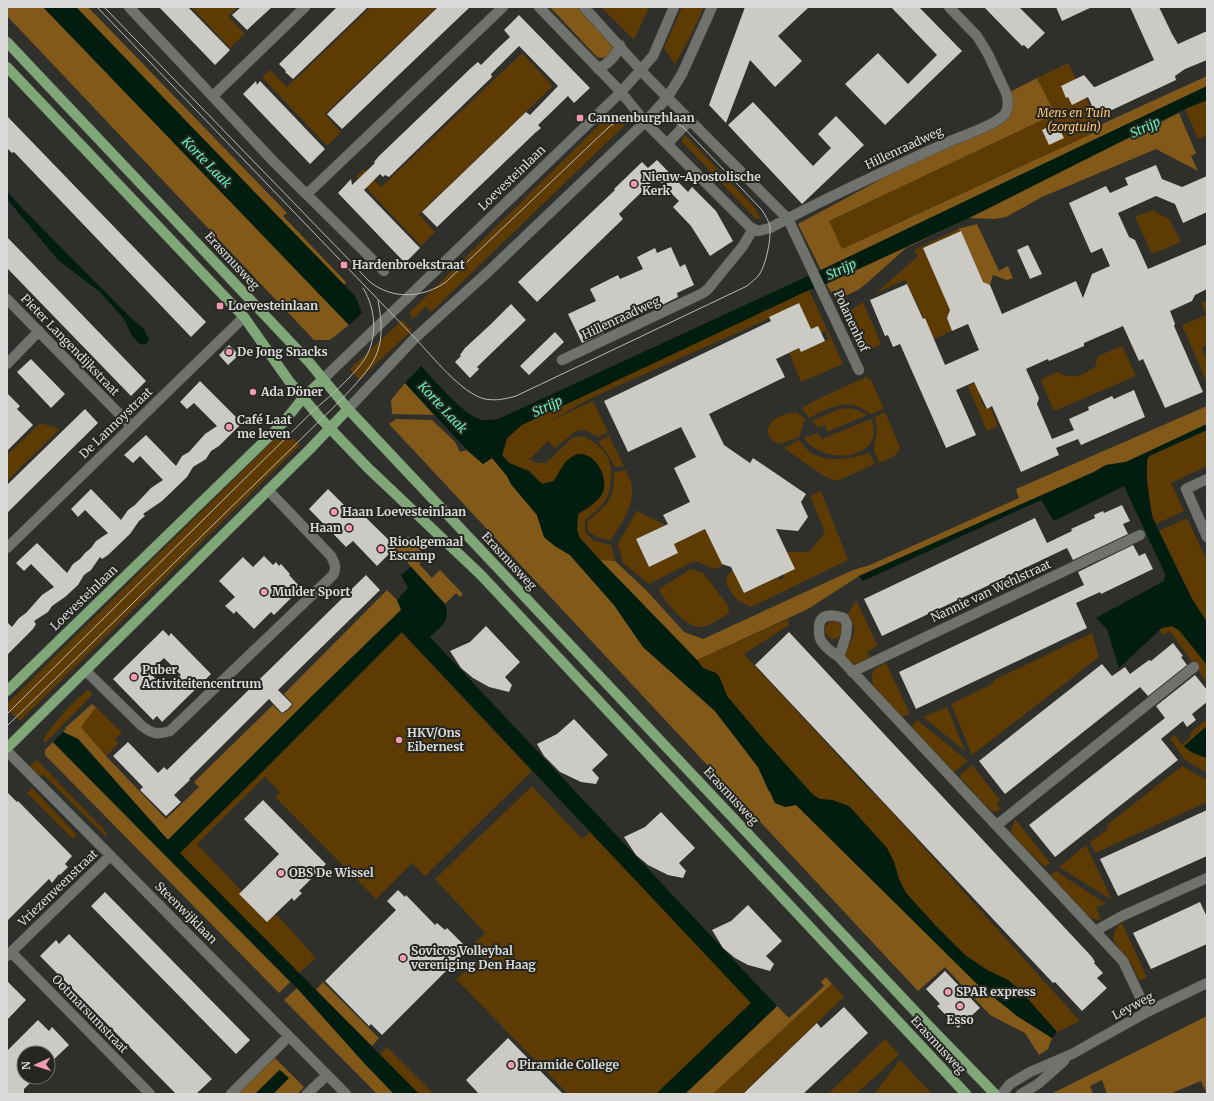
<svg xmlns="http://www.w3.org/2000/svg" width="1214" height="1101" viewBox="0 0 1214 1101" font-family="Merriweather,serif">
<rect width="100%" height="100%" fill="#2f302c"/>
<path fill="#5d3b02" d="M191,7H238L228,16L245,34L230,48Z
M371,7H437L325,114L341,132L327,146L262,77L270,70L287,87Z
M601,7H649L634,40Z
M682,7H704L690,37L675,64L664,48Z
M522,53L553,86L419,214L435,232L421,246L356,177L364,169L381,187Z
M1068,63L1102,129L842,249L829,221L1055,114L1037,78Z
M1207,100V135L1198,139L1185,109Z
M612,112L625,125L431,312L426,306L413,319L409,313Z
M683,135L688,138L755,208L761,219H756L682,142Z
M1152,210L1169,219L1181,242L1152,254L1135,217Z
M958,229L961,231L923,248L952,314L948,315L947,318L952,331L934,339L905,280L876,293L918,256L914,250Z
M809,290L843,364L801,382L789,353L799,348L801,352L829,339L825,331L821,333L818,326L811,329L798,303L770,318L591,398L550,421L593,401L608,432L598,437L585,430L576,431L555,448L548,441L531,458H528L536,463H546L572,438L584,436C593,442 602,447 607,456C614,467 612,494 603,504C598,510 591,515 585,520V532L594,541L611,545L615,561L600,560L577,534L578,514L591,506L567,460L554,481L542,484L515,465L509,463L502,455L507,438L521,425Z
M1207,301V345L1202,348L1207,360V383L1182,325L1206,315L1201,303Z
M863,302L881,344L863,354L846,314Z
M402,320L412,330L359,380L350,369Z
M1122,346L1136,376L1054,411L1041,380L1057,372C1074,380 1081,376 1095,367L1098,356Z
M990,376L994,387L979,395L984,407L987,409L991,408L998,426L987,431L968,386Z
M866,377L871,380L884,409L870,414C850,396 830,407 809,418L802,408L820,398Z
M848,408L858,410L867,415L827,432L825,425L817,427L812,421L839,409Z
M796,412L805,419L799,437L779,444C763,437 765,423 780,416C785,414 791,413 796,412Z
M885,412L900,447C898,457 887,459 879,463L874,450L877,429L875,417Z
M871,419C888,458 825,468 804,438L817,433L822,439Z
M40,423L60,429L7,481V455Z
M284,430L300,445L20,721L7,709V704Z
M1207,430V466L1171,483L1184,511L1156,524C1149,510 1142,470 1149,456Z
M609,436L624,466L615,467L608,454L598,442Z
M799,440C803,444 806,449 810,452C827,463 851,459 869,453L875,464L837,481L824,476L784,448Z
M626,470C628,476 632,482 632,488C634,507 620,526 610,541L597,537L588,531L587,522C607,504 615,501 614,472Z
M821,491L848,560L751,607L737,600L726,584C726,578 728,573 733,570L744,593L778,577L780,580L785,577L783,574L787,552H809L825,532L810,496Z
M637,511L665,525L636,539L649,567L678,553L674,544L705,529L723,566L714,569L699,562H692L649,584L623,563L618,544Z
M1187,518L1207,561V622L1192,599L1159,531Z
M691,569L703,573L727,604L729,609L728,614C719,619 709,627 699,627C686,627 663,600 659,589Z
M856,600L878,646L867,652L870,658L855,664C840,657 846,652 851,641C856,632 854,622 848,614Z
M788,619L789,625L744,654L867,787L882,801L1080,1021L1057,1032L1019,989L1008,980L987,970L965,955L934,924L906,893L899,879L894,862L832,800L820,799L813,795L764,740L727,696L718,675L714,672L703,668L697,660Z
M825 630a9 9 0 1 1 18 0a9 9 0 1 1-18 0Z
M1172,626L1179,630L1207,665V683L1170,631L1163,635L1159,630L1162,628Z
M401,632L532,771L425,876L412,863L376,899L275,797L280,792L265,777L197,844L255,905L279,917L316,958L299,973L179,853L263,771Z
M1092,633L1099,657L972,755L951,704L992,684L994,680Z
M886,663L910,714L902,717C892,708 866,687 873,672C875,667 882,665 886,663Z
M87,690L91,691L92,695L45,743L43,740C56,719 69,707 87,690Z
M96,707L122,733L115,739L119,743L106,756L81,727Z
M947,707L965,751L923,717Z
M1207,719V726L1184,746L1191,752L1207,758V773L1184,759L1170,738L1175,735L1182,745L1191,736L1190,733Z
M917,720L968,761L954,772L911,727Z
M37,760L107,833L105,836L43,774L40,777L29,767Z
M972,765L1000,800L996,803L1001,810L994,812L983,803L959,776Z
M1182,766L1207,780V802L1095,853L1090,842L1107,830L1108,824Z
M532,786L582,839L590,832L752,1003L656,1094H568L456,979L482,958L471,946L485,933L435,879Z
M32,788L77,835L73,839L27,793Z
M1015,819L1050,863L1045,867L1016,840L1011,831Z
M1086,845L1112,900L1059,867Z
M1056,871L1106,904L1096,907L1101,920L1094,919L1087,915L1050,875Z
M1122,923L1147,978L1139,980C1135,972 1132,964 1127,957C1121,949 1111,944 1114,933C1116,928 1118,925 1122,923Z
M832,984L844,997L742,1094H713Z
M885,1039L899,1055L856,1094H828Z
M387,1047L434,1094H419L380,1054Z
M900,1060L932,1094H874Z"/>
<path fill="#83591a" d="M7,7H43L349,325L330,340H314L7,16Z
M76,7H88L287,213L283,216L346,282L344,285Z
M550,7H577L611,42L613,48L611,55L604,58L597,57Z
M1207,76V86L821,270L798,224L911,163L998,121L1010,92L1037,78L1055,114L829,221L842,249L1102,129L1100,125Z
M1179,113L1196,153L1191,156L1198,171L1156,149L1042,197L1006,217L995,219L969,218L906,248L867,283L858,290L836,300L826,284L969,218Z
M977,224L999,271L1008,266L1013,278L1007,280L993,275L990,285H984L961,232L958,229Z
M405,383L434,415L392,414L391,400Z
M1207,406V424L1126,462L1106,465L1094,472L859,576L808,609L697,660L600,560L615,561L646,590L684,632L703,639L853,570L870,565L1019,498L1016,489Z
M396,419L432,420L455,442L460,452L467,450L483,464L492,458L507,476L511,484L537,515L544,537L555,546L570,555L614,605L643,647L715,711L758,767L768,790L785,807L796,805L1017,1016L1052,1038L1048,1049L1039,1055L1025,1033L990,1015L945,967L918,991L389,424Z
M408,536L427,557L419,564L432,578L440,570L463,594L460,597L456,593L445,604L395,549Z
M387,590L397,600L402,609L313,695L169,839H167L78,739L63,732L66,729L65,728L92,704L96,707L81,727L106,756L166,819L199,787L194,782L273,705L282,714L289,710L293,704L284,694Z
M53,742L290,982L279,993L45,755V750Z
M826,977L832,984L713,1094H685L777,1006L789,1018L824,986L821,982Z
M323,982L379,1038L372,1046L316,990Z
M297,988L365,1064L394,1094H377L284,1000Z
M1207,1016V1094L1201,1081L1174,1092L1175,1094H1107L1102,1080L1090,1086L1093,1094H1051Z
M275,1058L304,1087L297,1094H273L288,1079L279,1070L255,1094H238Z"/>
<path fill="#001d10" d="M43,7H76L355,296L362,313L349,325Z
M1207,86V100L1185,109L969,218L826,284L809,290L522,425L507,438L502,455L509,463L529,471L542,484L554,481C559,472 565,459 575,455C593,449 607,474 604,489C601,501 587,508 578,514L577,529L579,537L600,560L697,660L703,668L716,673L720,678L727,696L764,740L813,795L820,799L832,800L849,806L887,848L894,862L899,879L906,893L934,924L965,955L987,970L1008,980L1019,989L1057,1032L1052,1038L1017,1016L976,983L796,805L785,807L775,803L758,767L715,711L643,647L614,605L570,555L555,546L544,537L537,515L511,484L507,476L492,458L483,464L467,450L405,383L421,366C434,380 463,414 479,419C485,421 491,420 498,419L821,270Z
M7,191L22,208L131,318L144,329L149,340L145,345L140,344L132,336L124,319L100,292L58,260L7,199Z
M1207,424V430L1149,456L1147,460V481L1152,517L1192,599L1207,622V665L1179,630L1172,626L1162,628L1119,668L1107,629L1096,618L1164,581L1165,574L1124,486L1054,521L1041,500L863,581L859,576L1094,472L1106,465L1126,462Z
M411,567L445,604C451,621 441,626 430,637L777,1006L685,1094H656L751,1003L402,632L263,771L180,853L419,1094H394L365,1064L297,988L53,742L63,732L78,739L167,839H169L313,695L401,610L397,600L408,588L401,575Z
M1207,726V758L1191,752L1184,746Z
M280,1070L289,1078L273,1094H255Z"/>
<path fill="#cbcac5" fill-rule="evenodd" d="M159,7H188L230,50L215,65Z
M241,7H272L247,30L232,15Z
M337,7H368L293,79L285,72L286,71L279,64Z
M438,7H470L342,129L327,114Z
M745,7H809L778,36L802,61L775,87L750,60L726,123L709,105Z
M891,7H919L962,51L885,125L845,84L878,53L908,84L937,55Z
M984,7H1019L1045,33L1028,49L1024,45L1022,46Z
M1056,7H1092L1062,21Z
M1130,7H1159L1172,34L1178,44L1207,31V60L1185,69L1175,76L1176,80L1097,117L1088,97L1072,105L1068,97L1066,98L1061,86L1084,75L1094,87H1095L1154,60Z
M519,15L590,88L574,103L568,96L538,125L541,128L535,133L437,227L422,212L526,112L530,115L558,86L519,46L491,74L492,77L389,177L385,175L383,177L380,174L364,190L420,248L405,263L338,193L351,179L352,185L375,163L374,162L379,156L472,67L478,62L481,65L497,49L510,37L504,30Z
M256,81L257,85L260,81L325,149L310,164L243,94Z
M753,102L813,166L831,148L818,134L836,116L864,145L802,204L728,125Z
M7,116L206,322L191,337L14,152L12,153L7,148Z
M1056,123L1064,138L1049,145L1042,130Z
M657,160L688,192L692,187L716,211L733,241L710,256L691,226L673,207L679,201L656,178L619,214L623,219L537,302L518,282L615,190L614,189L642,162L648,168Z
M1156,165L1162,179L1182,187L1207,176V212L1183,223L1175,204L1156,196L1118,213L1129,237L1135,240L1148,269L1207,244V289L1195,295L1192,301L1170,311L1175,324L1174,326L1203,392L1165,408L1143,359L1139,361L1123,326L1084,343V346L1049,361L1048,359L1026,369L1039,398L1037,404L1052,439L1074,430L1069,419L1089,410L1088,407L1112,396L1114,399L1134,390L1145,417L1081,445L1078,439L1056,448L1059,455L1021,472L992,406L987,409L974,382L956,390L976,435L946,448L900,344L893,347L888,335L885,336L870,300L907,284L923,319L925,318L945,365L979,350L968,324L952,331L947,318L950,310L923,248L961,231L983,282L990,285L1002,314L1076,281L1083,298L1092,274L1110,266L1102,248L1091,253L1069,203L1106,186L1110,193L1128,185L1125,178Z
M7,237L146,381L131,396L7,268Z
M1028,245L1042,274L1030,279L1017,250Z
M671,247L680,267L685,264L694,285L677,293L678,297L660,306L657,299L634,310L637,315L603,331L604,333L582,343L568,314L596,301L590,289L618,275L620,279L643,269L637,257L655,248L657,253Z
M799,303L811,329L818,326L825,341L801,352L799,348L776,359L785,377L709,414L724,445L750,463L753,458L806,494L801,502L808,517L798,531L776,529L795,569L744,593L731,567L722,564L705,529L674,544L678,553L649,567L636,539L668,524L663,515L690,502L674,468L696,457L681,427L628,452L604,401L771,321L769,317Z
M511,304L526,320L477,367L479,369L470,378L455,362L461,356L460,355L465,348L490,325Z
M555,332L564,342L529,375L520,366Z
M229,345L239,355L228,365L219,355Z
M31,359L65,394L51,408L17,372Z
M200,381L242,423L219,446L211,451L206,459L193,467L187,477L162,501L143,514L145,516L139,521L130,534L108,555L102,559L100,557L91,570L84,575L78,585L65,597L52,606L48,612L34,621L36,624L33,629L7,655V622L12,627L19,618L26,613L42,595L54,587L31,564L24,571L16,563L37,543L67,573L73,564L80,559L85,553L91,548L96,541L108,533L85,510L78,517L71,509L91,489L121,520L128,510L135,505L151,488L163,480L140,456L133,463L124,455L146,435L176,466L182,456L189,452L205,434L217,426L194,403L187,409L180,402Z
M7,393L20,406L17,409L33,425L7,451Z
M85,409L98,423L7,513V485Z
M328,489L354,515L358,510L396,547L377,566L353,541L346,547L309,509Z
M1122,505L1130,521L1123,524L1128,534L1073,560L1067,548L882,636L864,599L1035,518L1047,543L1072,531L1071,529L1095,518L1094,515L1103,511L1104,513Z
M1133,545L1139,556L1145,553L1153,569L1101,594L1100,592L1076,603L1087,628L916,709L899,672L1084,585L1078,572Z
M264,556L273,565L276,562L279,566L281,564L290,574L289,575L301,588L274,615L271,612L254,629L236,611L234,614L225,606L235,597L219,581L243,557L253,567Z
M366,575L380,590L278,690L292,704L288,709L282,713L269,699L189,779L190,780L174,795L181,802L166,816L140,790L143,787L113,756L128,742L158,773L164,767L167,770Z
M486,626L520,662L505,677L512,685L509,692L489,687L473,678L461,668L450,651L470,642Z
M163,630L169,636L171,633L211,674L162,722L157,716L153,720L113,679ZM164,658L181,675L166,690L149,672Z
M789,632L1092,957L1095,962L1094,963L1103,973L1097,978L1107,988L1082,1011L1055,982L1053,983L755,665Z
M1173,643L1183,656L1181,657L1187,665L1148,696L1140,687L1005,794L979,761L1102,664L1112,676L1125,667L1130,674L1149,660L1151,661Z
M1195,675L1207,690V702L1192,714L1196,720L1187,727L1183,721L1161,739L1178,760L1055,857L1029,825L1165,718L1156,706Z
M574,719L608,755L592,770L599,778L596,784L581,782L560,772L544,756L537,744L557,734Z
M7,792L17,802L18,801L72,856L65,864L68,867L60,875L59,874L52,883L49,879L7,921Z
M263,800L326,864L299,891L302,893L294,901L292,898L267,922L239,894L279,854L244,819Z
M1207,810V856L1118,896L1100,859Z
M661,812L695,848L679,863L686,871L683,878L668,875L648,865L636,855L624,837L645,827Z
M398,890L405,897L406,895L435,925L437,923L445,930L447,928L468,949L382,1035L371,1024L369,1026L325,981L396,910L387,901Z
M105,892L250,1040L236,1054L91,906Z
M1200,902L1207,917V944L1151,969L1133,933Z
M748,905L782,941L766,956L774,964L770,971L748,965L735,958L723,948L712,930L731,921Z
M69,934L212,1079L196,1094H176L40,956L56,940L59,944Z
M945,971L980,1008L958,1028L937,1006L940,1004L926,989Z
M7,981L26,1000L7,1020Z
M844,1007L868,1033L803,1094H743L817,1023L821,1028Z
M38,1020L49,1031L52,1027L69,1045L48,1065V1053H24V1077H36L24,1089V1094H7V1051Z
M508,1038L563,1094H479L466,1080Z"/>
<g fill="none" stroke-linecap="round" stroke-linejoin="round">
<defs>
<path id="minor" d="M129,7L274,162L384,271
M539,7L621,92L645,122L750,227L758,231L770,228C827,197 887,170 946,143C961,136 994,126 1004,115C1009,109 1008,102 1007,95L988,54L977,36L949,7
M584,7L648,78L788,219L859,370
M598,69C608,64 616,56 620,45
M213,96L305,7
M667,144L690,120
M307,194L503,7
M7,299L131,426
M562,360L703,293L708,289L743,246L753,229
M7,364L39,331
M323,379L621,92L653,56L674,7
M348,409L415,338L489,271L645,122L667,98L682,74L712,7
M1207,479L1186,489L1207,537
M7,548L244,317
M839,657C833,653 826,648 822,642C819,639 819,634 819,630C818,613 832,614 844,618L847,624L846,636L839,657L1123,961L1147,1012
M86,671L142,726C153,734 157,735 170,731L333,575C337,568 335,564 331,556L268,490
M852,672L1140,535
M7,751C120,866 233,979 346,1094
M997,825L1194,667
M1095,931L1122,916L1207,878
M11,952L150,1094
M7,956L110,856
M231,1094L289,1036
M307,1094L327,1075
M1002,1094L1010,1084L1030,1072L1072,1054L1147,1012L1207,983
M1021,1094L1038,1084L1064,1061"/>
<path id="major" d="M7,42L309,362L348,409L928,1025L995,1094
M7,67L244,317L289,381L321,419L368,468L481,575L966,1094
M7,691L283,423L303,398L323,379
M7,748L309,450L348,409"/>
</defs>
<use href="#minor" stroke="#4a4b47" stroke-width="11"/>
<use href="#major" stroke="#4a4b47" stroke-width="11"/>
<use href="#minor" stroke="#70726d" stroke-width="10"/>
<use href="#major" stroke="#7fa777" stroke-width="10"/>
<path stroke="#b8b9b6" stroke-width="1" d="M97,7L415,338C432,356 462,394 485,399C496,401 505,399 516,396L747,286C751,282 756,279 759,275C766,265 771,240 770,227C769,221 765,215 762,210L683,127C658,113 635,111 610,126L446,282C423,298 393,300 370,282C366,278 361,273 357,268L104,7
M7,714L313,411C330,396 348,381 362,363C378,342 377,310 363,288
M7,726L341,400C374,364 388,353 378,300"/>
</g>
<g fill="#f29aae" stroke="#252622" stroke-width="1.5">
<rect x="576" y="114" width="8" height="8" rx="2"/>
<circle cx="634" cy="184" r="4"/>
<rect x="340" y="261" width="8" height="8" rx="2"/>
<rect x="216" y="302" width="8" height="8" rx="2"/>
<circle cx="229" cy="352" r="4"/>
<circle cx="253" cy="392" r="4"/>
<circle cx="229" cy="427" r="4"/>
<circle cx="334" cy="512" r="4"/>
<circle cx="349" cy="528" r="4"/>
<circle cx="381" cy="549" r="4"/>
<circle cx="264" cy="592" r="4"/>
<circle cx="134" cy="677" r="4"/>
<circle cx="399" cy="740" r="4"/>
<circle cx="281" cy="873" r="4"/>
<circle cx="403" cy="958" r="4"/>
<circle cx="948" cy="992" r="4"/>
<circle cx="960" cy="1006" r="4"/>
<circle cx="511" cy="1065" r="4"/>
</g>
<g text-anchor="middle" stroke-width="4" stroke-linejoin="round" paint-order="stroke">
<g font-size="12" font-style="italic" fill="#fdc273" stroke="#252622">
<text x="1074" y="117">Mens en Tuin<tspan x="1074" dy="14">(zorgtuin)</tspan></text>
</g>
<g font-size="12" font-weight="bold" fill="#dadbd8" stroke="#252622" text-anchor="start">
<text x="588" y="122">Cannenburghlaan</text>
<text x="642" y="181">Nieuw-Apostolische<tspan x="642" dy="14">Kerk</tspan></text>
<text x="352" y="269">Hardenbroekstraat</text>
<text x="228" y="310">Loevesteinlaan</text>
<text x="237" y="356">De Jong Snacks</text>
<text x="261" y="396">Ada Döner</text>
<text x="237" y="424">Café Laat<tspan x="237" dy="14">me leven</tspan></text>
<text x="342" y="516">Haan Loevesteinlaan</text>
<text x="341" y="532" text-anchor="end">Haan</text>
<text x="389" y="546">Rioolgemaal<tspan x="389" dy="14">Escamp</tspan></text>
<text x="272" y="596">Mulder Sport</text>
<text x="142" y="674">Puber<tspan x="142" dy="14">Activiteitencentrum</tspan></text>
<text x="407" y="737">HKV/Ons<tspan x="407" dy="14">Eibernest</tspan></text>
<text x="289" y="877">OBS De Wissel</text>
<text x="411" y="955">Sovicos Volleybal<tspan x="411" dy="14">vereniging Den Haag</tspan></text>
<text x="956" y="996">SPAR express</text>
<text x="960" y="1024" text-anchor="middle">Esso</text>
<text x="519" y="1069">Piramide College</text>
</g>
<g font-size="12" fill="#dadbd8" stroke="#252622">
<text transform="translate(904 148) rotate(-25)" y="4">Hillenraadweg</text>
<text transform="translate(512 178) rotate(-44)" y="4">Loevesteinlaan</text>
<text transform="translate(232 261) rotate(47)" y="4">Erasmusweg</text>
<text transform="translate(621 318) rotate(-25)" y="4">Hillenraadweg</text>
<text transform="translate(851 321) rotate(65)" y="4">Polanenhof</text>
<text transform="translate(70 345) rotate(46)" y="4">Pieter Langendijkstraat</text>
<text transform="translate(116 423) rotate(-44)" y="4">De Lannoystraat</text>
<text transform="translate(509 561) rotate(47)" y="4">Erasmusweg</text>
<text transform="translate(991 591) rotate(-25)" y="4">Nannie van Wehlstraat</text>
<text transform="translate(84 598) rotate(-44)" y="4">Loevesteinlaan</text>
<text transform="translate(731 796) rotate(47)" y="4">Erasmusweg</text>
<text transform="translate(58 888) rotate(-44)" y="4">Vriezenveenstraat</text>
<text transform="translate(186 913) rotate(45)" y="4">Steenwijklaan</text>
<text transform="translate(1133 1006) rotate(-28)" y="4">Leyweg</text>
<text transform="translate(90 1014) rotate(46)" y="4">Ootmarsumstraat</text>
<text transform="translate(938 1045) rotate(47)" y="4">Erasmusweg</text>
</g>
<g font-size="13" font-style="italic" fill="#67f3ba" stroke="#252622">
<text transform="translate(1145 127) rotate(-25)" y="5">Strijp</text>
<text transform="translate(207 162) rotate(46)" y="5">Korte Laak</text>
<text transform="translate(841 269) rotate(-25)" y="5">Strijp</text>
<text transform="translate(547 406) rotate(-25)" y="5">Strijp</text>
<text transform="translate(443 407) rotate(47)" y="5">Korte Laak</text>
</g>
</g>
<rect width="1214" height="1101" fill="none" stroke="#dadbd8" stroke-width="16"/>
<g transform="translate(36 1065) rotate(267)"><circle r="19" fill="#252622" stroke="#6d6e6b"/>
<path d="M0-3L7 15L0 10L-7 15Z" fill="#f29aae"/>
<text y="-6" font-size="11" font-weight="bold" text-anchor="middle" fill="#dadbd8">N</text>
</g>
</svg>
